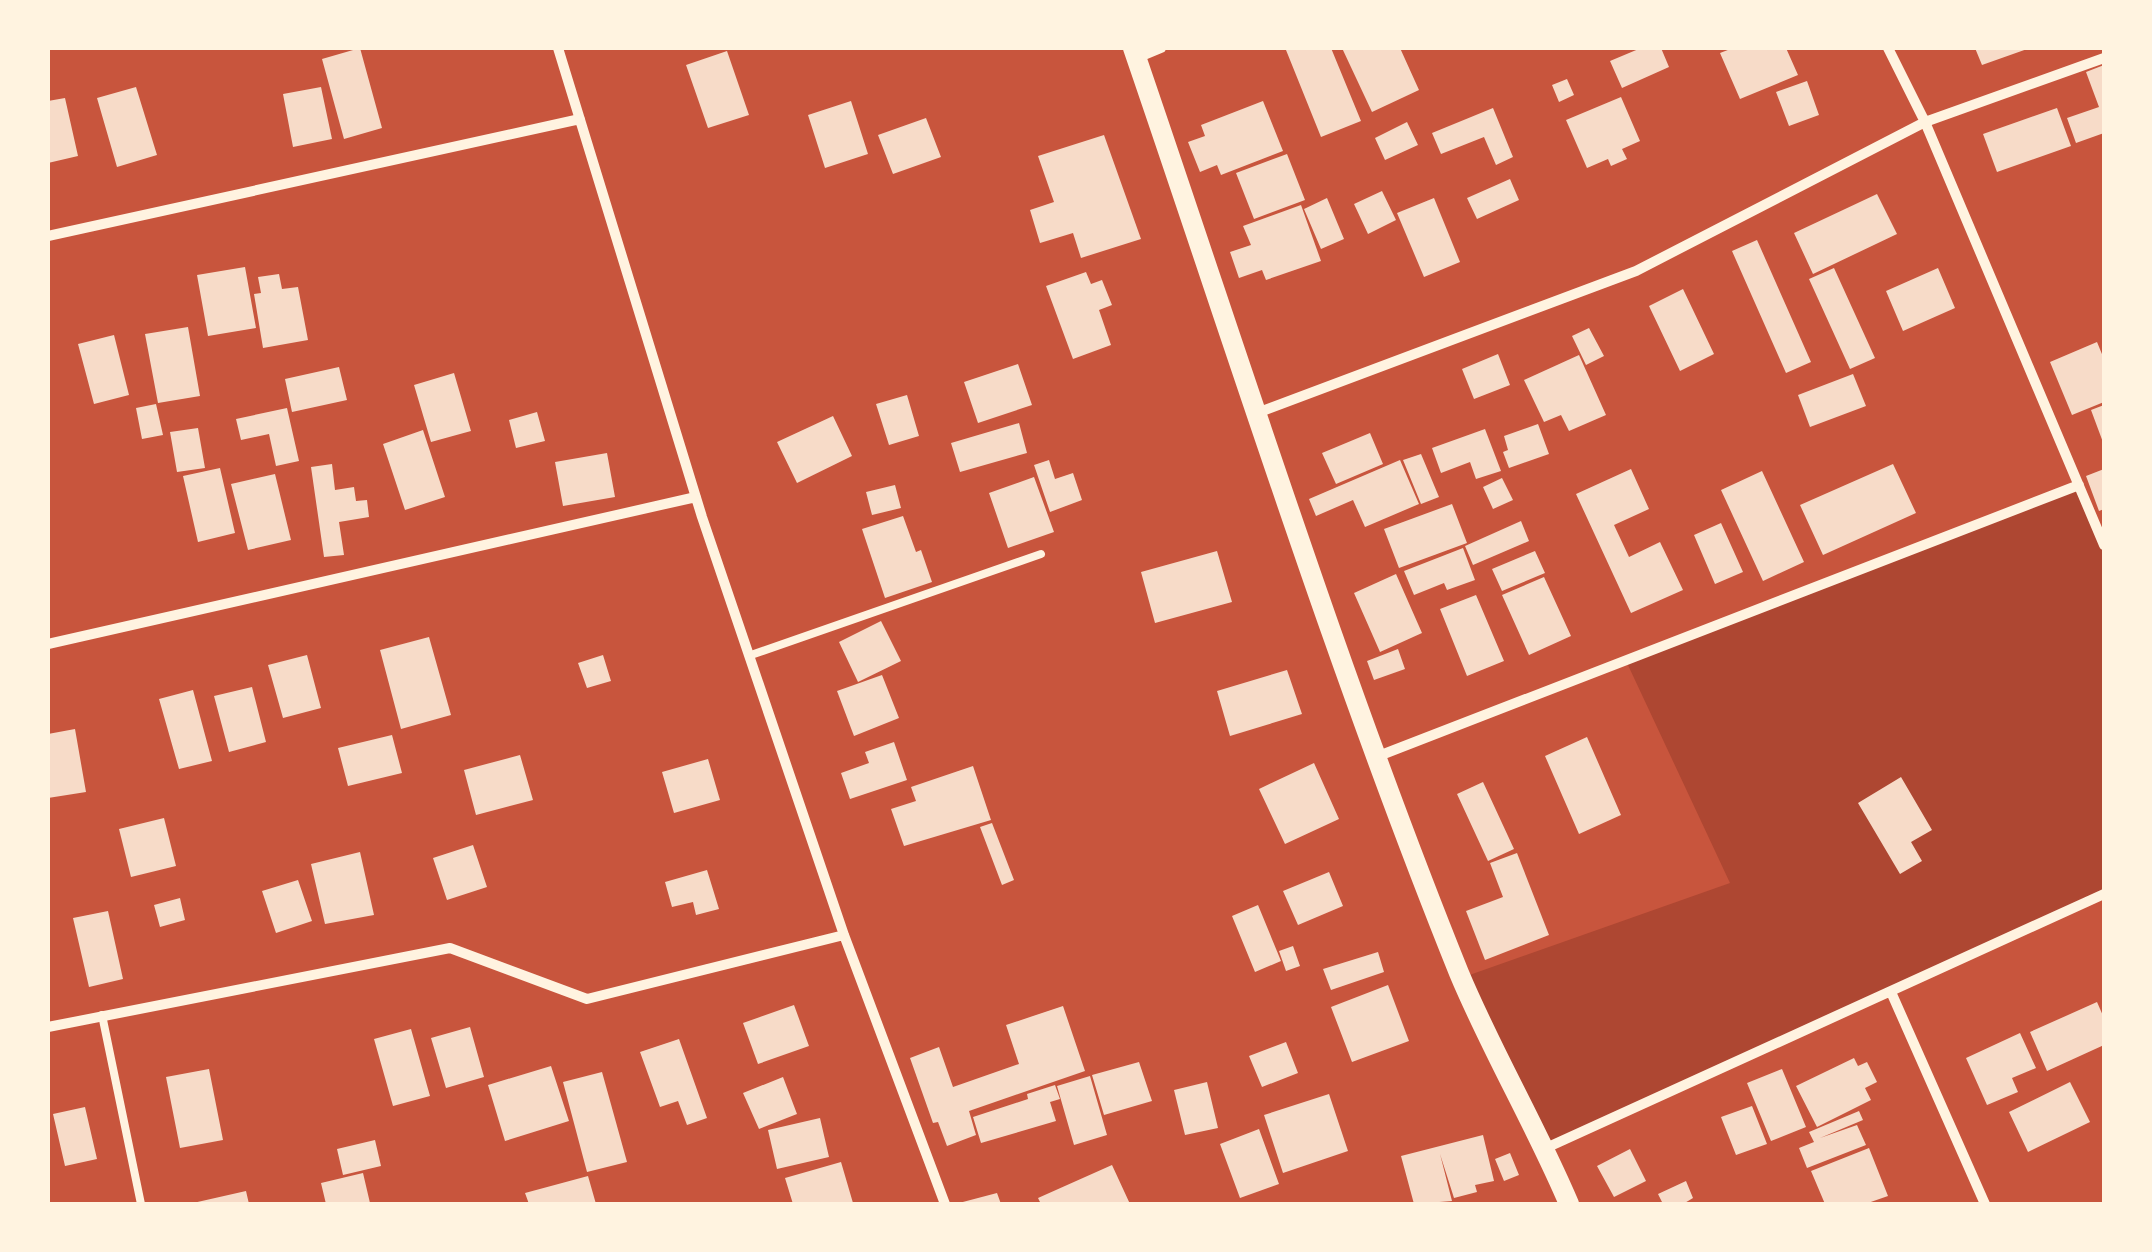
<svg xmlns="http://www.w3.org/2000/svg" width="2152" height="1252" viewBox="0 0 2152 1252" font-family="'IBM Plex Sans',sans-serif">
<rect width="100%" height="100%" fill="#c8553d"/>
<path fill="#ae4732" d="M2079,485L2104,545V894L1546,1148L1461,978L1730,883L1627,663Z"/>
<path fill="#f7dbc8" d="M360,48L382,128L344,139L322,59Z
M1293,48H1331L1361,121L1321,137L1286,50Z
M1342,48H1400L1419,90L1372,112Z
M1641,48H1661L1669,67L1622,88L1610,61Z
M1733,48H1786L1798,75L1740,99L1720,53Z
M1975,48H2030L1982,65Z
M727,51L749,115L708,128L686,65Z
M2104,65V133L2076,143L2067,118L2099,107L2086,72Z
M1567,79L1574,95L1559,102L1552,85Z
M1807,81L1819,115L1789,126L1776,92Z
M136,87L157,155L117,167L97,98Z
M321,87L332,139L293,147L283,94Z
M1621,97L1640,141L1622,149L1627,159L1611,166L1608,159L1587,168L1566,120Z
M65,98L78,156L48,163V101Z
M851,101L868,154L825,168L808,115Z
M1263,101L1283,151L1221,175L1217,165L1200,172L1188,142L1205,136L1201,125Z
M1493,108L1513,157L1496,165L1484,137L1441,154L1432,133Z
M2057,108L2071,146L1997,172L1983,134Z
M926,118L941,157L893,174L878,135Z
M1407,122L1418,145L1385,160L1375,138Z
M1104,135L1141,239L1081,258L1073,233L1040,243L1030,210L1054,202L1038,156Z
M1287,154L1305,200L1254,219L1236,173Z
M1510,179L1519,200L1477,219L1467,198Z
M1382,191L1396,220L1368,234L1354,204Z
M1877,194L1897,234L1813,274L1794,233Z
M1327,198L1344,239L1321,249L1304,209Z
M1434,198L1460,262L1424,277L1397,213Z
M1301,205L1321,261L1266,280L1262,270L1239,278L1230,252L1251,245L1243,226Z
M1757,240L1811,362L1786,373L1732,251Z
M245,267L256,328L208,336L197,275Z
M1834,268L1875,358L1850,369L1809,279Z
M1938,268L1955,308L1903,331L1886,291Z
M1086,272L1091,284L1102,280L1112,305L1099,310L1111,345L1073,359L1046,286Z
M279,274L282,289L298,287L308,340L263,348L254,294L261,293L258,277Z
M1683,289L1714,354L1680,371L1649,306Z
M188,327L200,396L158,403L145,334Z
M1589,328L1604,356L1586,365L1572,336Z
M114,335L129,395L94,404L78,344Z
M2097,342L2104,359V402L2072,415L2050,362Z
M1498,354L1510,385L1474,399L1462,369Z
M1579,355L1606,415L1569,431L1561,415L1544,422L1524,380Z
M1018,364L1032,405L978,423L964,382Z
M339,367L347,400L292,412L285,379Z
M454,373L471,431L431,442L414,385Z
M1853,374L1866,406L1810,427L1798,395Z
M907,395L919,436L889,445L876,404Z
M156,404L163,435L142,439L136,408Z
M2104,405V445L2091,410Z
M287,408L299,461L276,466L269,434L241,440L236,419Z
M537,412L545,441L516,448L509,420Z
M833,416L852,456L797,483L777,442Z
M1019,423L1027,453L960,472L951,443Z
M1538,424L1549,454L1509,468L1503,452L1508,450L1504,436Z
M198,428L205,468L177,472L170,432Z
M1485,429L1501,471L1476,479L1470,462L1441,473L1432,448Z
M423,430L445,497L405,510L383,444Z
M1370,433L1383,464L1336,484L1322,453Z
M607,453L615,497L563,506L555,462Z
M1421,454L1439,497L1421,504L1403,460Z
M1049,460L1055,479L1073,473L1082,500L1050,512L1034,465Z
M1400,460L1419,504L1365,527L1353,500L1316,516L1309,499Z
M332,464L335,490L354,487L356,501L367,500L369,517L339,522L344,555L324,557L311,467Z
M1893,464L1916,513L1823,555L1800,505Z
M220,468L235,533L198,542L183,476Z
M1631,469L1649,509L1614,525L1629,557L1660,542L1683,590L1631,613L1576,494Z
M2104,469V509L2099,511L2086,476Z
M1762,471L1804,562L1763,581L1721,490Z
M275,474L291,540L248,550L231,484Z
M1034,477L1054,532L1008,548L989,493Z
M1502,478L1513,500L1493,509L1483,487Z
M895,485L901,508L872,515L866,492Z
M1452,504L1467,543L1399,568L1384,529Z
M903,516L916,552L921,550L932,582L885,598L862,529Z
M1521,521L1529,541L1473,565L1465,546Z
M1721,523L1743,572L1715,584L1694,535Z
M1463,548L1475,580L1447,590L1444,583L1414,595L1404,571Z
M1217,551L1232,602L1155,623L1141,572Z
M1535,551L1545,573L1502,591L1492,569Z
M1396,574L1422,633L1380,652L1354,593Z
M1544,577L1571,636L1529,655L1502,595Z
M1476,595L1504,661L1467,676L1440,609Z
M881,621L901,661L858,682L839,642Z
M429,637L451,715L401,729L380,650Z
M1398,649L1405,669L1374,680L1367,661Z
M307,655L321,708L283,718L268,665Z
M603,655L611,681L587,688L578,663Z
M1287,670L1302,714L1230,736L1217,691Z
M882,675L899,718L854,736L837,691Z
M252,687L266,742L229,752L214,696Z
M193,690L212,761L179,769L159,699Z
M75,729L86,792L48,798V734Z
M392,735L402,773L348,786L338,748Z
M1587,737L1621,815L1579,834L1545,756Z
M894,742L907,780L850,799L841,773L869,763L865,752Z
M520,755L533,800L476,815L464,770Z
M708,759L720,800L674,813L662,772Z
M1314,763L1339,819L1285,844L1259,789Z
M973,766L991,820L904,846L891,809L916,801L911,787Z
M1901,777L1932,830L1911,842L1922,861L1900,874L1858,803Z
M1483,782L1514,849L1488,861L1457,794Z
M164,818L176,866L131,877L119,829Z
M992,823L1014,880L1002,885L980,827Z
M473,845L487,887L447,900L433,858Z
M360,852L374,915L325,924L311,864Z
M1517,853L1549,935L1485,960L1466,911L1503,897L1490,863Z
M707,870L719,909L696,915L693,902L672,907L665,882Z
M1329,872L1343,906L1298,925L1283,891Z
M298,880L312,921L276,933L262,891Z
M180,898L185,920L160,927L154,905Z
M1258,905L1281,961L1255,972L1232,916Z
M108,911L123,979L89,987L73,918Z
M1293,946L1300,966L1286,971L1279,951Z
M1378,952L1384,972L1331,990L1323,969Z
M1388,985L1409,1041L1352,1062L1331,1007Z
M2097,1002L2104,1018V1045L2047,1071L2030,1032Z
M794,1005L809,1046L758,1064L743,1023Z
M1063,1006L1085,1071L969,1111L976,1135L947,1146L938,1122L933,1123L910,1058L939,1047L953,1087L1019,1064L1006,1025Z
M470,1027L484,1077L446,1088L431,1038Z
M411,1029L430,1096L393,1106L374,1039Z
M2020,1033L2036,1068L2012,1078L2018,1092L1987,1105L1966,1058Z
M679,1039L707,1118L687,1125L678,1101L660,1107L640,1052Z
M1286,1042L1298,1073L1262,1087L1249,1056Z
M1854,1058L1858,1066L1867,1062L1877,1082L1865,1088L1871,1100L1817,1127L1796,1086Z
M1139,1062L1152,1101L1104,1115L1092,1075Z
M551,1066L569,1121L505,1141L488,1085Z
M209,1069L223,1140L180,1148L166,1077Z
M1782,1069L1806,1127L1771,1141L1747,1083Z
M602,1072L627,1162L587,1172L563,1082Z
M1090,1076L1107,1135L1074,1145L1057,1086Z
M783,1077L797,1114L759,1129L743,1093Z
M1207,1082L1218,1128L1185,1135L1174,1090Z
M2070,1082L2090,1122L2028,1152L2009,1112Z
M1055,1085L1060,1099L1050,1102L1056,1121L981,1143L973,1117L1028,1099L1027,1094Z
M1329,1094L1348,1151L1283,1173L1264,1115Z
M1752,1106L1767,1144L1736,1155L1721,1117Z
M85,1107L97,1159L65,1166L53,1114Z
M1859,1111L1863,1120L1820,1138L1857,1125L1866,1145L1807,1168L1799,1148L1814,1142L1809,1132Z
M820,1118L829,1157L777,1169L768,1130Z
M1259,1129L1279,1184L1240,1198L1220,1144Z
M1483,1135L1494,1181L1475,1185L1477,1192L1454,1198L1440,1154L1452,1201L1414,1204L1401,1156Z
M375,1140L381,1166L343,1175L337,1149Z
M1869,1148L1888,1196L1865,1204H1825L1811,1171Z
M1630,1149L1646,1181L1614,1197L1597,1166Z
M1510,1153L1519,1175L1504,1181L1495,1159Z
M841,1162L853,1203L793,1204L785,1178Z
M1112,1165L1130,1204H1041L1038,1198Z
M363,1173L370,1203L326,1204L321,1183Z
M588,1176L596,1204H529L525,1193Z
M1686,1181L1693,1198L1683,1204H1663L1658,1194Z
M246,1191L249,1204H193V1203Z
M997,1193L1001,1204H959V1203Z"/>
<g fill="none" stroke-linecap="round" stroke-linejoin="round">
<path stroke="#fff3e0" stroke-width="8" d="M751,655L1041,554
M102,1015L141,1204"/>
<path stroke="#fff3e0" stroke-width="10" d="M558,48L702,517L844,935L945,1204
M1888,48L1925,122L2104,545
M1137,58L1161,48
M48,236L580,119
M1257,413L1636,271L1925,122L2104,58
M48,644L696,497
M1376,757L2079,485
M1891,992L1985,1204
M48,1027L450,948L587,999L844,935
M1546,1148L2104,894"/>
<path stroke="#fff3e0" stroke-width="20" d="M1133,48C1239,357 1337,670 1459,973C1492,1052 1536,1126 1569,1204"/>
</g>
<rect width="2152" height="1252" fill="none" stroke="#fff3e0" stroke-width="100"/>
</svg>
